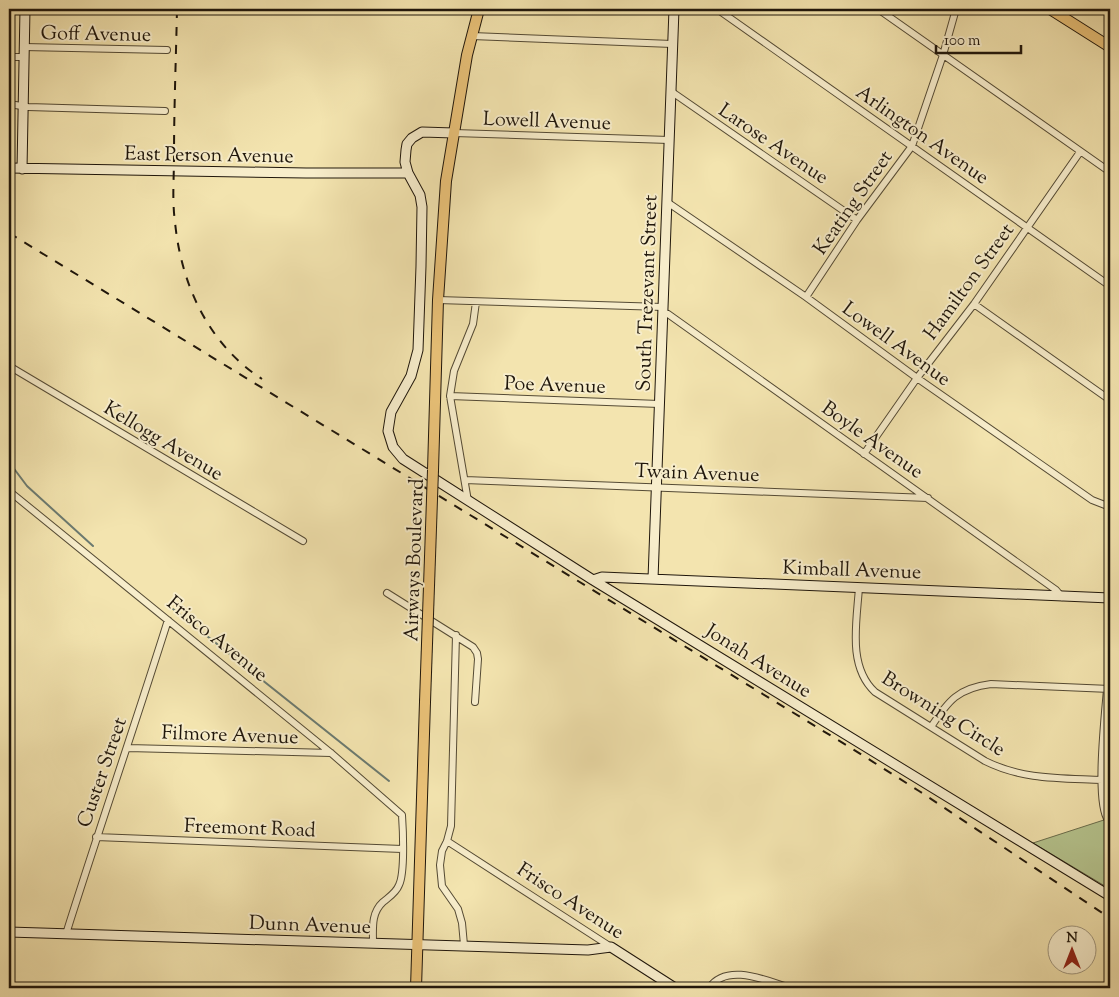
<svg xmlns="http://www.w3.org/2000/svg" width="1119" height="997" viewBox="0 0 1119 997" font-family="'Sorts Mill Goudy',serif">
<rect width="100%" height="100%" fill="#f3e4af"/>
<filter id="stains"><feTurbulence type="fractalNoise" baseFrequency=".004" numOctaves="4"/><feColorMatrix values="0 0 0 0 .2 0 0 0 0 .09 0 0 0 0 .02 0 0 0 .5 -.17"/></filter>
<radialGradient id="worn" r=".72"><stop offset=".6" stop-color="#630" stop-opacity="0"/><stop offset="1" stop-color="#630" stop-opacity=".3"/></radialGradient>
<path fill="#b6c58f" stroke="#6a6e4d" d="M1110,818V889L1033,843Z"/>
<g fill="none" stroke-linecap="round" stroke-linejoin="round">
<path stroke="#6b7a70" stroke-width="2" d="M9,462L27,486L93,546
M173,609L389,781"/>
<defs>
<path id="street" d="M717,9L1110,286
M878,9L1110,172
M472,36L672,44
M24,47L167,50
M9,57H24
M672,92L857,220
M9,104L28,107L165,111
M454,133L669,140
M667,202L806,297L917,378L1092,500L1110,507
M806,297L857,220L912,146L943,55L956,9
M438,300L663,307
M974,304L1110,400
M663,313L668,314L1056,590L1062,597
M9,366L303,541
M450,396L659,404
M864,454L917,378L974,304L1080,152
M465,480L928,498
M9,491L331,753L402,815C403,830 405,873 399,885C396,893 389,897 383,902C371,913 373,928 373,943
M468,501L450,396L454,371L473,324L476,302
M859,587C857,621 847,666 875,692L985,761C1023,780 1061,778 1102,780
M387,593L473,647L477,653L478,659L475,702
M456,635L451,826L447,841L442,851L440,865L442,886L458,909L462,923L464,945
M1107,689C1105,715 1095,802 1108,820
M931,727C948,701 958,688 991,684L1110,689
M128,748L331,753
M96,837L402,849
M447,841L611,947
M66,934C99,829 135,725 168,620
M709,988C727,962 767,981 791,988"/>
<path id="secondary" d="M454,133L422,132L412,138L407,144L406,150L405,162L408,173L420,195L422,207L421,266L418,350L411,376L391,412L388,431L393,447L403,459L593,580L1110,896
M9,168L306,173H408
M22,169L25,9
M653,579L674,9
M593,580L602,577L1110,598
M9,932L588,950L611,947L675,988"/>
<path id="primary" d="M1050,9L1110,47
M433,470L438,300L446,181L467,55L479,9
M416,988L425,702"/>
</defs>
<use href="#street" stroke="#544a34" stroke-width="8"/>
<use href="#secondary" stroke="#1f160b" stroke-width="11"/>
<use href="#primary" stroke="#1f160b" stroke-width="12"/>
<use href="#street" stroke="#f7edcb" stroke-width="6"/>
<use href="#secondary" stroke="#f7edcb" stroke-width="9"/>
<use href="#primary" stroke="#eac278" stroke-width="10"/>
<path stroke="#1f160b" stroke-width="2" stroke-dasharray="9 9" stroke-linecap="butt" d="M177,9C176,58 174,108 174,157C174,178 172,200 175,222C181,284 208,344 262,379
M9,233L851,748L919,791L1110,918"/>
<defs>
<path id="primary-bridge" d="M425,702L433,470"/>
</defs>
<use href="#primary-bridge" stroke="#1f160b" stroke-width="12" stroke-linecap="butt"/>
<use href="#primary-bridge" stroke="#eac278" stroke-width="10"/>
</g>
<g text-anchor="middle" stroke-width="4" stroke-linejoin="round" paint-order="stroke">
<g font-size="20" fill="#1f160b" stroke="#f7edcb">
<text transform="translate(96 33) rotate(1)" y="7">Goff Avenue</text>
<text transform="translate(547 120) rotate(2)" y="7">Lowell Avenue</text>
<text transform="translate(923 134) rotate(35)" y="7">Arlington Avenue</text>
<text transform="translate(774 143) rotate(34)" y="7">Larose Avenue</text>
<text transform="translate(209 154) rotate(1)" y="7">East Person Avenue</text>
<text transform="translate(852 202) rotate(-55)" y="7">Keating Street</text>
<text transform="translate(968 281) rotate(-54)" y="7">Hamilton Street</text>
<text transform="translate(646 293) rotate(-88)" y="7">South Trezevant Street</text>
<text transform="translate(897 343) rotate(36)" y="7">Lowell Avenue</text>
<text transform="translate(555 384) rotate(2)" y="7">Poe Avenue</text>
<text transform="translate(873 439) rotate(35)" y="7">Boyle Avenue</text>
<text transform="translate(164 440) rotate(31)" y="7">Kellogg Avenue</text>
<text transform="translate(697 472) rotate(2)" y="7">Twain Avenue</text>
<text transform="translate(413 560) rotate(-88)" y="7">Airways Boulevard</text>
<text transform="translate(852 569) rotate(2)" y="7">Kimball Avenue</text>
<text transform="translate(218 638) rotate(39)" y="7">Frisco Avenue</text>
<text transform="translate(759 660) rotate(32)" y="7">Jonah Avenue</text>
<text transform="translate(944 713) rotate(32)" y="7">Browning Circle</text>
<text transform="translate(230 734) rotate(2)" y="7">Filmore Avenue</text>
<text transform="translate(101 772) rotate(-71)" y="7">Custer Street</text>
<text transform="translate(250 827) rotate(2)" y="7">Freemont Road</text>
<text transform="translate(571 900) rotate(33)" y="7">Frisco Avenue</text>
<text transform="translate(310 924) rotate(2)" y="7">Dunn Avenue</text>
</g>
</g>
<rect width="1119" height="997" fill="none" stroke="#f3e4af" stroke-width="30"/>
<rect x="10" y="10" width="1099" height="977" fill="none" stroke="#1f160b" stroke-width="2.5"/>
<rect x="15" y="15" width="1089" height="967" fill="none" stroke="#1f160b"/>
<g transform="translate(1072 950)"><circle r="24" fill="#f7edcb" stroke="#a1977e"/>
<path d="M0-4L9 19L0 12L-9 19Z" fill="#8f2418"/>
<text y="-8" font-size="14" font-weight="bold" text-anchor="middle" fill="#1f160b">N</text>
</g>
<path d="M936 45v8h85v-8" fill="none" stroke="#1f160b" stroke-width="2.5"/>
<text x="944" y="45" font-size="15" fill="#1f160b" stroke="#f7edcb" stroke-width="4" paint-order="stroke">100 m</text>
<rect width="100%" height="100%" filter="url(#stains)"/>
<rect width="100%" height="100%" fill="url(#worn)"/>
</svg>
